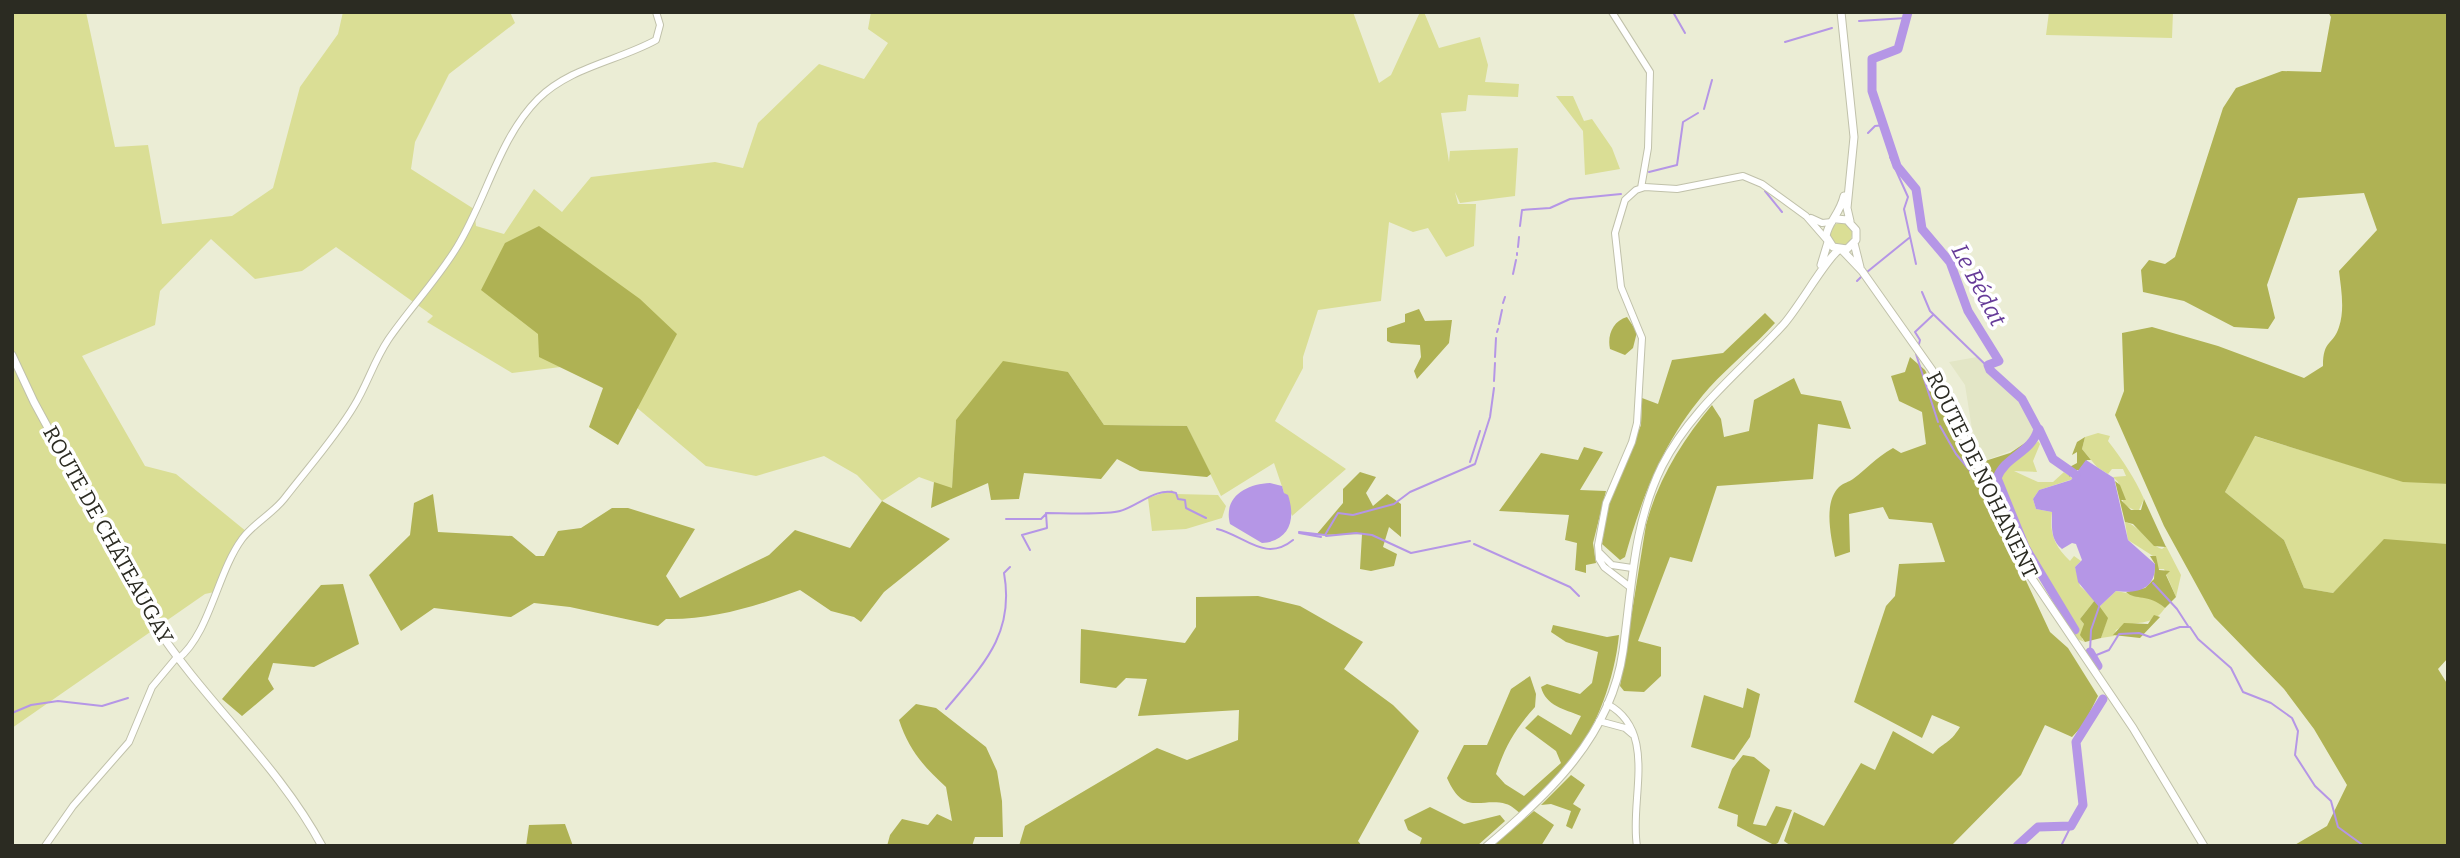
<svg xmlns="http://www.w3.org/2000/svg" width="2460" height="858" viewBox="0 0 2460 858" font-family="Bitter,serif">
<rect width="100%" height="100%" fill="#ebedd5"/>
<path fill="#e3e6c6" d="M1977,357L2021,397L2035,435L2026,445L1984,461L1972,429L1965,385L1949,362Z"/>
<path fill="#dade95" d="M12,12H86L115,147L148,145L162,224L232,216L273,188L300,87L338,34L343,12H510L515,23L449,74L415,142L411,169L474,209L476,226L504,234L534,189L562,212L591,177L715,162L743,168L758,123L819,64L864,79L888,43L868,29L871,12H1353L1379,83L1391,75L1420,12H1424L1439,48L1480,37L1488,65L1485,82L1519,84L1518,97L1468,95L1466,111L1441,113L1449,162L1450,151L1518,148L1515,196L1460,203L1455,192L1458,204H1476L1474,246L1446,257L1428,228L1413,232L1389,222L1381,301L1318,310L1303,357V368L1275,421L1346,469L1292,516L1274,463L1221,496L1187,426L1104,425L1068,372L956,420L952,489L919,477L882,501L857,475L824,456L756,476L706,466L585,364L512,373L427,322L433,316L336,247L302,271L255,279L211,239L160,291L155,325L82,356L145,466L176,474L247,532L219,591L205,594L12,728Z
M2049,12H2173L2172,38L2046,35Z
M1556,96H1573L1584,121L1592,119L1612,148L1620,169L1585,175L1583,131Z
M1830 234a11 11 0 1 1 22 0a11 11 0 1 1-22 0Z
M2098,433L2110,436L2108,441C2124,462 2134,477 2144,499L2138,512L2124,505L2118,482L2113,477L2126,476L2123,469H2112L2108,474L2097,467L2082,449L2085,437Z
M2254,436L2403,481L2448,484V544L2384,540L2333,593L2304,588L2284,540L2225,492Z
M2038,441L2040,444L2033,461L2037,472L2014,471L2038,482H2053L2064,472L2073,479L2039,490L2033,499L2036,509L2052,512C2049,532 2054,546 2070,561L2074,556L2081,561L2075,567L2080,586L2095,600L2080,619L2084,624L2082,639L2085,642L2077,639L2073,633L2076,624L2026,545L1999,480C2004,463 2026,455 2038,441Z
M1172,490L1175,494L1218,495L1226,506L1222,518L1186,529L1152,531L1148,498Z
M2125,522C2141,526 2147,544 2162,549L2166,546L2181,575L2176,597L2164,569H2158L2153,556L2128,540Z
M2116,591L2152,598L2165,608C2151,629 2136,618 2116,630L2114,636L2101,638L2106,622L2099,607Z"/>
<path fill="#afb254" d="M2328,12H2448V484L2403,482L2255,436L2225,492L2284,540L2304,588L2333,593L2384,539L2448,544V658L2438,669L2448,685V846H2293L2327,826L2347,785L2314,729L2284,689L2214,617L2164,526L2115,415L2124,391L2122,333L2152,327L2218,346L2304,378L2323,366C2323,339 2333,346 2339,327C2345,309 2341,289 2339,271L2377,230L2364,193L2298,198L2267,285L2275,318L2268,329L2234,327L2184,301L2143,292L2141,270L2149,260L2165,264L2175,257L2223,108L2236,88L2282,71L2321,72L2331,17Z
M539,226L640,299L677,334L618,445L589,427L603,388L539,357L538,334L481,290L505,243Z
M1419,309L1425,321L1452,320L1449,343L1417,379L1414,371L1421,357L1420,345L1391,343L1387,341V328L1405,322V314Z
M1765,313L1775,323C1754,346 1730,365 1709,388C1665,438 1643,493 1625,557L1620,560L1602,544L1608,504L1641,425L1642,398L1658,404L1672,360L1723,353Z
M1627,317L1637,332L1633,348L1625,355L1610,349C1607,335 1613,321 1627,317Z
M1910,357L1925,370L1956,431L2050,632L2068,648L2098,696L2084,724L2072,737L2045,725L2021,775L1951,846H1791L1784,841L1794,812L1824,826L1861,763L1875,770L1893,731L1933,754C1943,742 1949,745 1960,727L1932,715L1922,738L1854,702L1886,606L1895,596L1899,564L1945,562L1932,523L1889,519L1883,507L1849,514L1850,552L1835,557C1831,536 1823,503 1839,487C1843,483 1849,482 1853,479C1868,468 1874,459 1893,448L1901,453L1926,444L1922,412L1899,401L1891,376L1905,372Z
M1003,361L1068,372L1104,425L1187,426L1211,474L1207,477L1140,471L1117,459L1101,479L1024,473L1019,499L991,500L988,483L931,508L934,482L952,488L956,420Z
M1794,378L1801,394L1841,401L1851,429L1818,424L1813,479L1717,486L1692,562L1670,557L1638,641L1661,647V676L1644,692L1624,691L1620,686L1646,525C1658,479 1682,441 1712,405L1721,419L1724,437L1749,431L1754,400Z
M2085,437L2082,449L2091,460H2087L2079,470H2071L2070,477L2064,470L2077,463V452L2072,455L2077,442Z
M2031,439L2034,445L2004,469L1999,480L2017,525L2013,527L1985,461L2010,453Z
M1584,447L1603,452L1580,490L1606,491L1593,543L1596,563L1586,565V573L1575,570L1577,543L1565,540L1569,515L1499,511L1541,453L1578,460Z
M1360,472L1376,477L1366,493L1373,506L1387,494L1401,504V537L1389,527L1383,547L1397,554L1394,566L1371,571L1360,569L1362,534L1316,535L1343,503V489Z
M2115,481L2120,485L2126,500H2121L2131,510H2141L2144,499L2166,547L2154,546L2133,524L2125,522Z
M433,494L438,532L512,536L536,556H544L558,531L581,528L612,508H628L695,529L666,576L680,598L769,555L795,530L850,548L882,501L950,539L884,592L861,622L854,617L831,611L800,590C757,606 713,620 666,619L658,626L570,607L534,603L511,617L434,608L401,631L369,575L410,535L414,503Z
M2020,529L2026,545L2076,624L2073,632L2018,539L2016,534Z
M2150,556H2156L2159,570L2170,571L2166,575L2176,597L2165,608C2148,593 2136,601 2126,592L2145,588L2154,579L2155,564Z
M343,584L359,644L314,667L273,663L268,679L274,689L242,716L222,699L321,585Z
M1258,596L1300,606L1363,642L1344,669L1393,705L1419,731L1358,841L1362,846H1019L1025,826L1157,748L1187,760L1238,740L1239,710L1138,716L1147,679L1126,678L1116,688L1080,683L1081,629L1185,643L1196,627V597Z
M2095,600L2108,618L2101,638L2085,642L2080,635L2084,624L2080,619Z
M2154,615L2160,617L2140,638L2113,635L2124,623L2148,624Z
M1553,625L1607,637L1619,635C1614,684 1593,737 1561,776C1550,790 1534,801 1521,814C1517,811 1511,805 1506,804C1482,797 1464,817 1447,778L1464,745H1487L1511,689L1530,676L1536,694L1535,707C1516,728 1505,746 1496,774L1505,784L1524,796L1561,763L1556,751L1525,728L1538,715L1571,735L1581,716C1564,709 1546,706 1541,687L1547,684L1580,694L1592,683L1598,652L1566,642L1551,632Z
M1747,688L1760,694L1750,737L1734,760L1691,747L1704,695L1743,708Z
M916,704L936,708L986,747L997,771L1002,801L1003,837H975L972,846H887L890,835L902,819L928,825L937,814L952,821L946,787C923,766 909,750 899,720Z
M1743,755L1754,757L1770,770L1753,824L1766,826L1776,806L1792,810L1778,843L1774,845L1737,826L1738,815L1718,808L1732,769Z
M1571,775L1585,785L1573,804L1581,809L1572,829L1566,826L1571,811L1551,804L1541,805Z
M1430,807L1464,824L1500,815L1505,821L1477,846H1419L1422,838L1408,830L1404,820Z
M1534,811L1554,825L1541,846H1493Z
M565,824L573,846H526L529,825Z"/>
<path fill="#b596e6" d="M2086,460L2114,478L2128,540L2155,564C2156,589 2138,594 2116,591L2099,607L2078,582L2075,567L2082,560L2076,544L2072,543L2062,549C2050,539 2052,527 2052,512L2036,509L2033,499L2039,490L2071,480Z
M1270,483L1282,486L1284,493L1288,495C1296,519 1290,541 1262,543L1230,524C1223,497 1246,484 1270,483Z"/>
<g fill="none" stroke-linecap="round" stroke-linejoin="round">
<path stroke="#b596e6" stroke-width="2" d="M1673,12L1685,33
M1859,21L1906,18
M1785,42L1832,28
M1704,109L1712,80
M1868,133L1875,126L1884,125
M1890,157L1908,197L1904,209L1916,264
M1649,172L1677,165L1683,122L1698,113
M1765,191L1782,212
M1520,226L1522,210L1550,208L1570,199L1621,194
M1518,247L1519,237
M1517,255V253
M1867,272L1909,238
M1513,274L1516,260
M1857,281L1861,277
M1922,292L1930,311L1990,369
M1503,303L1505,297
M1499,324L1502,310
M1497,332L1498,329
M1919,344L1920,340L1915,332L1933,315
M1916,354L1938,422
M1495,357L1496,338
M1494,381L1495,363
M1940,426L1956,454L1973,474
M1470,462L1480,431
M1006,519H1041L1047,513C1063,513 1107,515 1120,511C1139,506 1155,487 1176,493L1178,499L1185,500L1186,508L1206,518
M1217,529C1244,535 1265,563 1293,540
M1299,532L1325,535L1338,513L1353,515L1394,504L1410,492L1475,464L1490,417L1494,388
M1299,533L1321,537
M1326,536L1356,533L1372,535L1411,553L1470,541
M1474,544L1570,587L1579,596
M1030,550L1022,535L1047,528L1046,513
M2153,583L2177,609L2188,626
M2090,652L2091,630L2099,607
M2094,656L2109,650L2119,634L2139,633L2150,637L2180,627H2190L2198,639L2231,668L2243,692L2271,703L2292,718L2298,731L2295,755L2315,786L2331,801L2338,827L2364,846
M946,709C983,665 1015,634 1004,573L1010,567
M12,713L31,705L58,701L102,706L128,698
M2061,846L2071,826"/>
<path stroke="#b596e6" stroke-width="9" d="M1908,12L1898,49L1872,59V91L1897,166L1916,189L1922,229L1950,262L1968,311L1999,361L1988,365L1990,370L2022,399L2038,429C2032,453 2005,456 1997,478L2025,547L2075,630
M2039,429L2053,459L2076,475
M2090,652L2098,666
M2017,846L2038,827L2071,826L2083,805L2076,742L2103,699"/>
<defs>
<path id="tertiary" d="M1612,12L1650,72L1648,148L1641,188
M1811,218L1822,223L1832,222
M1599,552L1612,565L1632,568
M1630,587L1604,567L1599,559L1598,545L1606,503L1632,442L1637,423L1642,338L1621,287L1615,233L1625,200L1636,190L1645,187L1677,189L1743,176L1762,184L1806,216L1826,239
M178,659C210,633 217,573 242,539C254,523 272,514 284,499C307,469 335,438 354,406C367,385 374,361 388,340C410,308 437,280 457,247C486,200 499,138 538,99C570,67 618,61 656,40L660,25L656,12
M1607,704C1659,731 1629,801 1637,846
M1599,721L1625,728L1632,734
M45,846L73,806L129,742L152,687L177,657"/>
<path id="secondary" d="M1841,12L1854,137L1847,208L1850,221
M1837,219L1847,220L1856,230V240L1847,249L1833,247L1826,236C1828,222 1840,214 1844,196
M1854,243L1860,267
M1842,250L1862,271L1932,370L2031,577L2133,728L2204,846
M1821,265L1828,242
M12,355L34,402L155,625C205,702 278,764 322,846
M1487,846C1549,794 1611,736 1623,651C1632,587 1633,525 1662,466C1691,409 1741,371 1783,325C1798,309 1827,257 1839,250"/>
</defs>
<use href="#tertiary" stroke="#c0c1aa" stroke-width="8"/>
<use href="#secondary" stroke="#c0c1aa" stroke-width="9"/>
<use href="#tertiary" stroke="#fff" stroke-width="6"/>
<use href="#secondary" stroke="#fff" stroke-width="7"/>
</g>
<g text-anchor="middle" stroke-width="7" stroke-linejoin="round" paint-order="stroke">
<g font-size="21" fill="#2b2b22" stroke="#fff">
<text transform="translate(1982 475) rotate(64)" y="7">ROUTE DE NOHANENT</text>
<text transform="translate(108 535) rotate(61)" y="7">ROUTE DE CHÂTEAUGAY</text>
</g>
<g font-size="23" font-style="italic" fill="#663b98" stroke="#fff">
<text transform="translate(1979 285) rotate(62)" y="8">Le Bédat</text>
</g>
</g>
<rect width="2460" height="858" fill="none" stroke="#2b2b22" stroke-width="28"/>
</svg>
